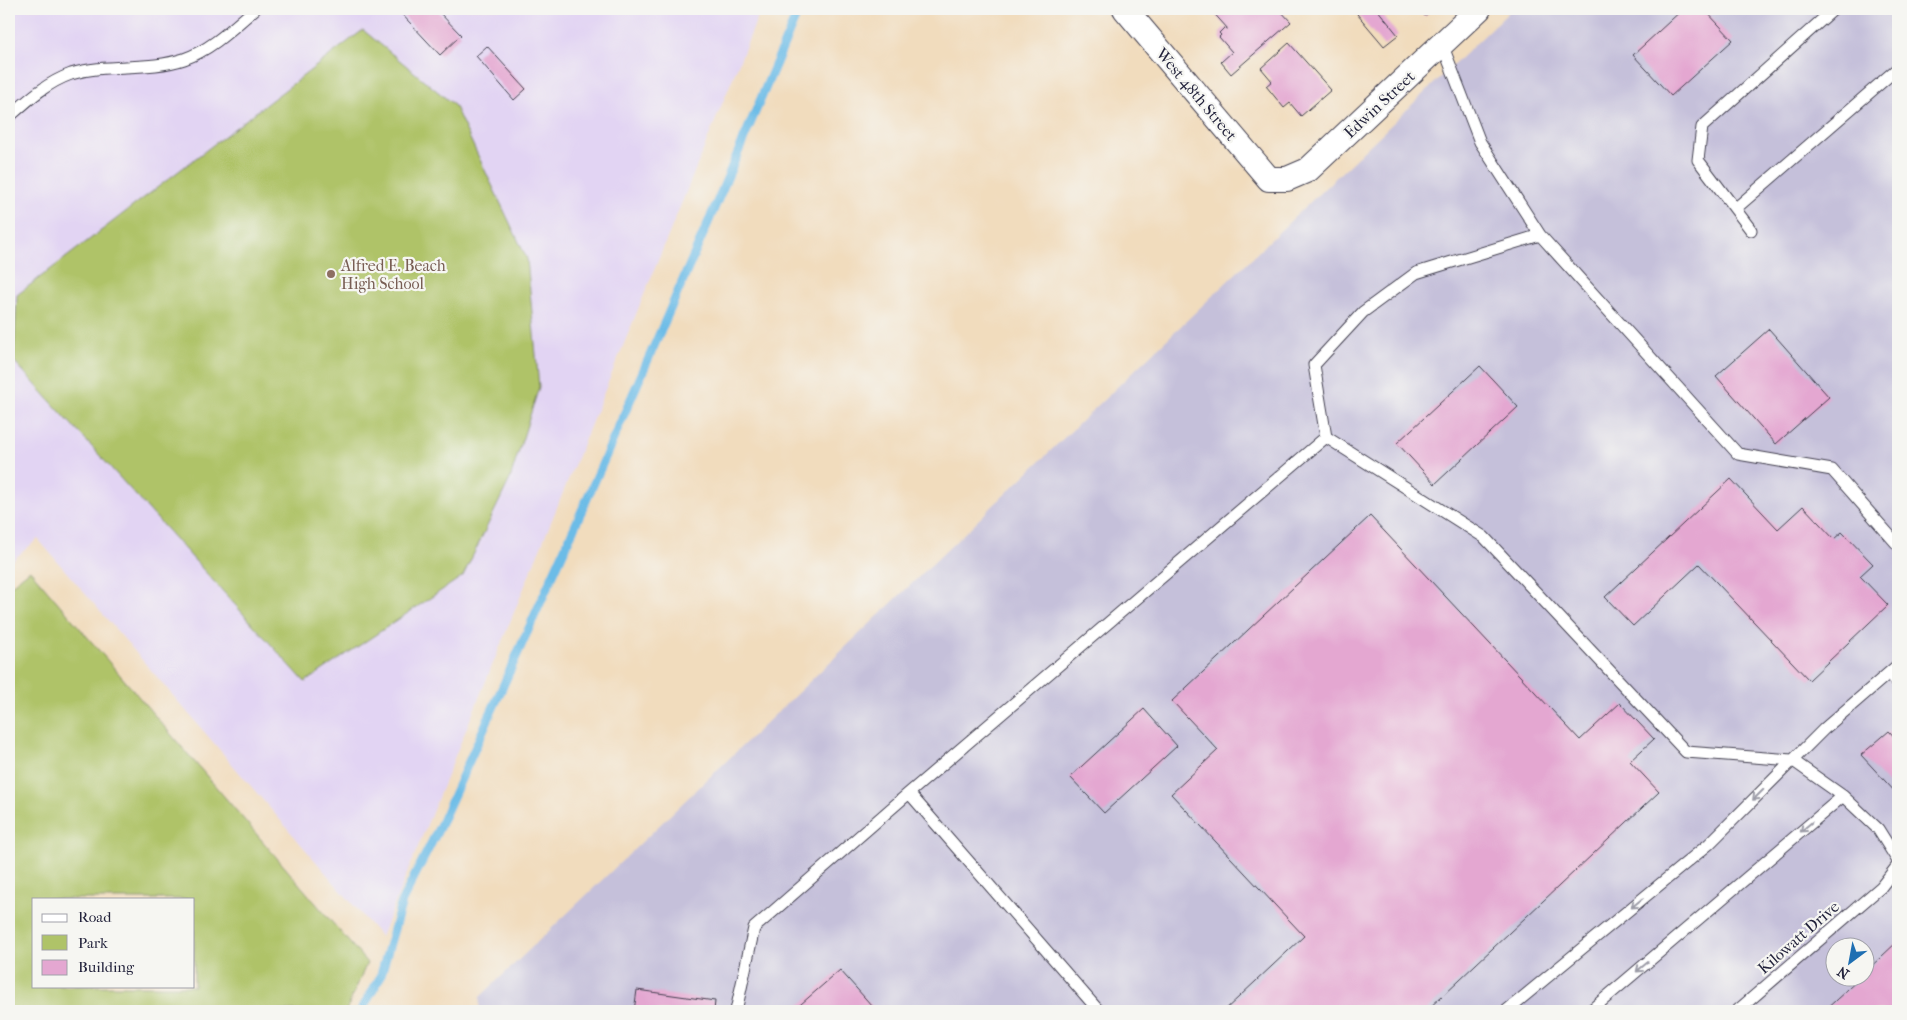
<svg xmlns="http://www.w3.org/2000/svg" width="1907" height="1020" viewBox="0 0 1907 1020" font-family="'IM FELL French Canon',serif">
<rect width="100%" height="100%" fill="#f6f6f2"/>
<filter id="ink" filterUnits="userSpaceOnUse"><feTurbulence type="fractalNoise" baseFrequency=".02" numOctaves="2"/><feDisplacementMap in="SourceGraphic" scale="10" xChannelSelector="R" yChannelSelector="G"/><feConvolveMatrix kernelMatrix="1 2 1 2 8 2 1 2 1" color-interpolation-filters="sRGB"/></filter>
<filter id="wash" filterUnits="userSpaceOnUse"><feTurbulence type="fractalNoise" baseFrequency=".0096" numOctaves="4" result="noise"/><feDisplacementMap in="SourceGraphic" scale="20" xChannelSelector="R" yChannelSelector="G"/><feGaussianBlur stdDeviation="1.12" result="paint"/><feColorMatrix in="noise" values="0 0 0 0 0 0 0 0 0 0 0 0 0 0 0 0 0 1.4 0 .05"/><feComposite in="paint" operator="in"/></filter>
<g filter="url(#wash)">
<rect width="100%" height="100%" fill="#f1dcbd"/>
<path fill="#e2d4f3" d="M9,9H761L381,937L38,539L9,563Z"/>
<path fill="#c5c0da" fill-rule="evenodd" d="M1512,9H1898V1011H479L480,997ZM1834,948H1864V978H1834Z"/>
<path fill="#afc368" stroke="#687252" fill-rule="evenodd" d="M363,30L454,105L527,259L539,387L510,479L463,576L305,682L14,361L17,295Z
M30,570L367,963L346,1011H9V587ZM34,899H194V986H34Z"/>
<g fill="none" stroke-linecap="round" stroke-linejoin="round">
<path stroke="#6cbce7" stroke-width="9" d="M361,1011L380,978L402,901L439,828L579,517L708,223L799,9"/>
</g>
<g id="blocks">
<path fill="#e4a7d1" d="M397,9H436L461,35L440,55Z
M1210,9H1279L1291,22L1231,74L1221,62L1232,52L1219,37L1221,35L1219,33L1224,28L1228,29Z
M1363,9H1377L1398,35L1384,46L1357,14Z
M1418,9H1433L1425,16Z
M1683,9H1704L1733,40L1671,96L1633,55Z
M1289,43L1331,90L1301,116L1290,103L1284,108L1266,86L1272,81L1261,68Z
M487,46L526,89L514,100L476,56Z
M1769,329L1829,397L1776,444L1716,376Z
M1480,366L1518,407L1435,484L1397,443Z
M1731,479L1778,529L1803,506L1834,539L1842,532L1873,564L1860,576L1888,605L1809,680L1699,564L1633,626L1605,597Z
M1370,516L1580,740L1620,703L1654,739L1630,761L1659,792L1426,1011H1224L1304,936L1171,794L1218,750L1172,701Z
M1144,709L1177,746L1104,813L1070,777Z
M1889,731L1898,741V795L1861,755Z
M1898,941V1011H1824L1860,978H1864V973Z
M840,970L873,1007L868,1011H793Z
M637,990L715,1001L714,1011H634Z"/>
</g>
</g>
<g filter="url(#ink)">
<use href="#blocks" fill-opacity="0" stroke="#413e4e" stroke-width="1"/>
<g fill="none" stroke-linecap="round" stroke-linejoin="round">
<defs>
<path id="service" d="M1442,44L1480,142L1540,235
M9,117C28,100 46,83 71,74C107,63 148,71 184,59C211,50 234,27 255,9
M1735,209L1898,68
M1751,230L1698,160L1702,127L1834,9
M1326,437L1314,365L1363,312L1416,273L1540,235L1738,454L1832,470L1898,545
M1889,673L1898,683
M736,1011L754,928L909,793
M1099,1011L909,793L1326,437L1484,537L1686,752L1792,760L1843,796L1878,829L1898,861
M1506,1011L1709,844L1824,729L1898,665
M1590,1011L1843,796
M1737,1011L1881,887L1898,865"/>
<path id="minor" d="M1125,9L1269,179H1287L1308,170L1479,9"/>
</defs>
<use href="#service" stroke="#413e4e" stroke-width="13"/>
<use href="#minor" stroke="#413e4e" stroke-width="26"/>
<use href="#service" stroke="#fff" stroke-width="11"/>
<use href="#minor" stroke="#fff" stroke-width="24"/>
</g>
<defs><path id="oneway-shaft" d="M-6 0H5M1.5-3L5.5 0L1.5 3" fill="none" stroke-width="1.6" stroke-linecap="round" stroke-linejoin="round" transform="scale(1.25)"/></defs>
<g stroke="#9c9ca7">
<use href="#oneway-shaft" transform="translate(1758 795) rotate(135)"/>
<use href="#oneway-shaft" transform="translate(1806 827) rotate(140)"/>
<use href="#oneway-shaft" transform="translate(1637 903) rotate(140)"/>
<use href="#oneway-shaft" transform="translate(1642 967) rotate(140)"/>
</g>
</g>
<circle fill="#8d6e63" stroke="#f6f6f2" stroke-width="2" cx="331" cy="274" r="5"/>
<g text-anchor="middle" stroke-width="4.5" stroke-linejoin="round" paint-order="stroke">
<g font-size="16" fill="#22223b" stroke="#f6f6f2">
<text transform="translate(1197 94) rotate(50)" y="6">West 48th Street</text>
<text transform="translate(1379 104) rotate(-43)" y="6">Edwin Street</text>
<text transform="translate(1798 937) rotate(-41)" y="6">Kilowatt Drive</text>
</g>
<g font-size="16" fill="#785e54" stroke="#f6f6f2" text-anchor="start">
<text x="341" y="271">Alfred E. Beach<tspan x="341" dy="18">High School</tspan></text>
</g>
</g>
<rect width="1907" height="1020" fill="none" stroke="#f6f6f2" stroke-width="30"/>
<rect x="32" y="898" width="162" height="90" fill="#f6f6f2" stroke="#a1a1a9"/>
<rect x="42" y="914" width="25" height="8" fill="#ffffff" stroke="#a1a1a9"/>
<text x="78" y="922" font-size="15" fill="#22223b">Road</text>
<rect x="42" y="935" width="25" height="15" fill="#afc368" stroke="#a1a1a9"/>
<text x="78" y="948" font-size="15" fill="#22223b">Park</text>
<rect x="42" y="960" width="25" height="15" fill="#e4a7d1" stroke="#a1a1a9"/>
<text x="78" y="972" font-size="15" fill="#22223b">Building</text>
<g transform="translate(1850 962) rotate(212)"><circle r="24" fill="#f6f6f2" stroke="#a1a1a9"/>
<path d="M0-4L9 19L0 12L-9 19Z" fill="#1f6fb2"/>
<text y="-8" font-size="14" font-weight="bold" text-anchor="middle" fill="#22223b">N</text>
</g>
</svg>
